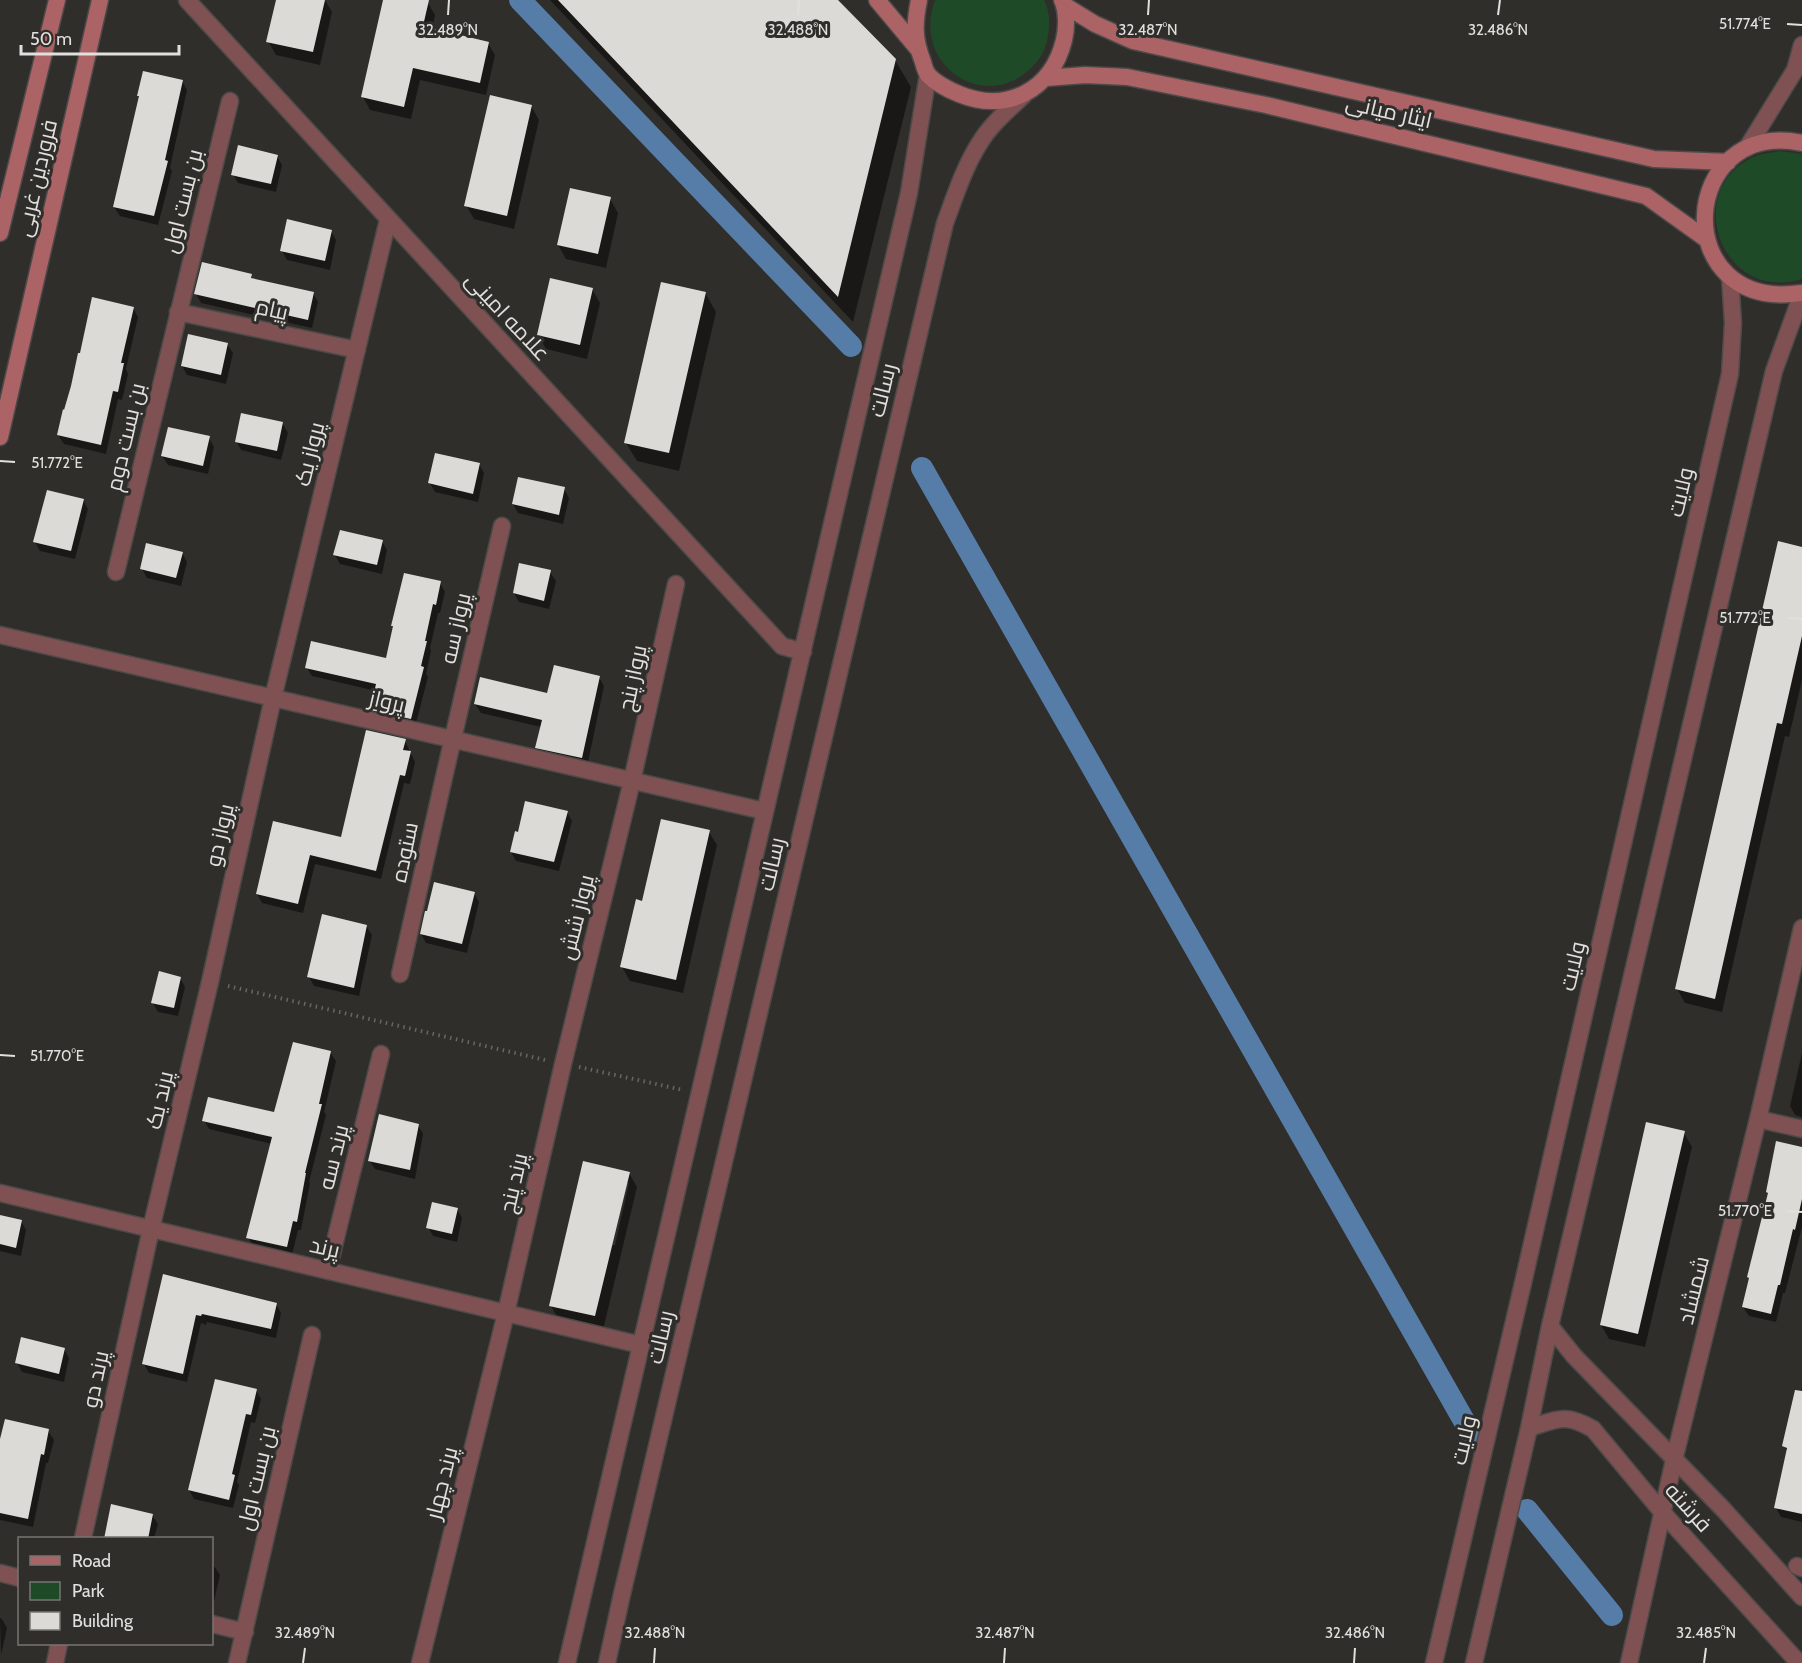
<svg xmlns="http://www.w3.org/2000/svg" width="1802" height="1663" viewBox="0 0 1802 1663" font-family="Cabin,Cairo,sans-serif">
<rect width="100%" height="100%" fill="#302e2b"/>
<path fill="#1f4a28" d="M935,0H1044C1050,11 1050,24 1048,36C1046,49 1040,60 1031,68C983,114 911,64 935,0Z
M1779,151L1802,154V279C1721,304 1680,188 1756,156C1763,153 1772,153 1779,151Z"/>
<path fill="#0007" fill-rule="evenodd" d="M277,0H325L332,12L320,65L276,55L268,41Z
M385,0H417L428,3L435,15L432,30L488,43L495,55L486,95L420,80L411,119L370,110L363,97Z
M550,0H836L895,60L911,87L853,322Z
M182,81L187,90L170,168L172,171L158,225L120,216L114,207L140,99L139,96Z
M531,106L539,120L514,229L474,219L466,205Z
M277,156L282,165L276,192L238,183L233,174Z
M610,199L618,213L606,268L566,259L558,245Z
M331,231L336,240L330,270L287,260L282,251Z
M251,275L253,280L313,293L318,302L312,328L201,303L196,294Z
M592,289L600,303L587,359L546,349L538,335Z
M705,293L716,312L679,471L637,461L626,443Z
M133,308L138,317L126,369L128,374L122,400L118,399L106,454L64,444L58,435L66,412Z
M227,344L233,353L226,384L187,375L182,366Z
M283,424L288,433L281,460L241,450L236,441Z
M209,438L214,447L208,474L168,465L162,456Z
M479,464L484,473L478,502L435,492L430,483Z
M564,489L569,498L563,524L518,513L513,504Z
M83,500L88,509L75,559L40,551L35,542Z
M382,541L387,550L382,574L340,564L335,555Z
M1802,548V680L1789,737L1785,736L1722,1012L1685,1003L1677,989Z
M182,553L187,562L181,586L147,578L142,569Z
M550,572L556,581L549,609L519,602L514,593Z
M440,583L445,592L440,613H438L430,648L431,651L426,674L428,677L415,727L377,718L372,709L376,691L312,676L307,668L387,660Z
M599,677L604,686L587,767L542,756L537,747L541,727L481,713L475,704L548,695Z
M405,741L415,762L410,784L404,783L381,879L315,864L303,913L262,903L257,894L275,823L343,838Z
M567,812L572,821L559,871L516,861L511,852L519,833Z
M709,832L717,845L683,993L630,981L622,967L643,902Z
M474,893L479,902L467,953L426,943L421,934Z
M366,926L372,935L359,996L314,986L309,977Z
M180,978L185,987L178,1016L158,1012L153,1003Z
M330,1052L336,1061L324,1112L326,1115L309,1182L310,1183L301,1230H298L292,1255L253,1246L248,1237L272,1144L209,1129L204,1120L275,1114Z
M1802,1053V1117L1795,1115L1790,1106Z
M418,1125L423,1134L415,1179L375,1169L369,1160Z
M1684,1133L1692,1147L1645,1347L1609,1339L1601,1325Z
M1802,1148V1227L1785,1293H1783L1776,1322L1749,1316L1743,1307Z
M629,1173L637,1187L603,1330L559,1320L551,1306ZM626,1183H629L615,1245H612Z
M457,1209L462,1218L457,1242L433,1236L428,1227Z
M0,1216L21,1221L26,1230L21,1256L0,1251Z
M164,1276L276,1304L281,1313L276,1338L207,1322L206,1325L201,1323L187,1382L149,1373L144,1364Z
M64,1349L69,1358L64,1382L22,1372L17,1363Z
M1802,1388V1522L1781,1517L1776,1508L1788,1453L1784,1446Z
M256,1390L261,1399L255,1423L251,1422L237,1482L239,1485L233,1508L194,1499L189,1490Z
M48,1431L54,1440L48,1463H46L33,1527L0,1520V1445Z
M152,1515L158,1524L154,1538H105Z
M212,1565L214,1566L220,1575L214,1601L212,1600Z
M0,1618L2,1619L7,1628L1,1655Z"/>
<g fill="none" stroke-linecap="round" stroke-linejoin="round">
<path stroke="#567da7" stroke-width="22" d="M520,0L851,346
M922,468L1471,1433
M1527,1510L1612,1615"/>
</g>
<path fill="#dcdad6" d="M276,0H325L313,52L266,42Z
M383,0H429L423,26L489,42L480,83L413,68L404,107L361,97Z
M558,0H838L896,59L838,297Z
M143,71L183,80L165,160L168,161L154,216L113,207L139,96H137Z
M490,95L532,105L507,216L464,206Z
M238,145L278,155L271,184L231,175Z
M570,188L611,197L598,254L557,245Z
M287,219L332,230L325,261L280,251Z
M202,262L252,274L251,278L314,292L308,320L194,294Z
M550,278L593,288L580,345L537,335Z
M661,282L706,292L669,453L624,443Z
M92,297L134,307L121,363H124L118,392L113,391L101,445L57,435L63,409L64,410L71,386L78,353H80Z
M188,334L228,343L221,375L181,366Z
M241,413L283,422L277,451L235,442Z
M168,427L210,436L203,466L161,456Z
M435,453L480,463L473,494L428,483Z
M518,477L565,487L559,515L512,504Z
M47,490L84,499L71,551L33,542Z
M340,530L383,540L377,565L333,555Z
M1778,541L1802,547V636L1782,724L1777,723L1715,999L1675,989Z
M146,543L183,552L176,578L140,569Z
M519,563L551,570L544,601L513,593Z
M404,573L441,581L436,605L433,604L425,641H427L421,666L424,667L411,719L370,710L376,684L305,668L311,641L386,658L393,626H391Z
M554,665L600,676L582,758L535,748L542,720L474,704L480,677L547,693Z
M366,730L406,739L403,750L411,751L405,776L400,775L376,871L310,855L298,904L256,894L273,821L341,837Z
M525,801L568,811L554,862L510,852L515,831L518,832Z
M661,819L710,830L676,980L620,967L636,899L642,901Z
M434,882L475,892L462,944L420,934L425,911H427Z
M322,914L367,925L354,988L307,977Z
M159,971L181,977L174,1008L151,1003Z
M293,1042L331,1051L319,1104H322L305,1173H306L297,1222L293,1221L287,1247L246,1238L272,1137L202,1121L208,1097L274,1112Z
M379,1114L419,1124L410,1170L368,1161Z
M1646,1122L1685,1131L1638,1334L1600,1325Z
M1776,1141L1802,1147V1199L1795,1230L1793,1229L1780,1285H1778L1771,1314L1742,1307L1749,1278L1747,1277L1768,1193L1766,1192Z
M583,1161L630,1172L595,1316L549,1306Z
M432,1202L458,1208L452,1234L426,1228Z
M0,1215L22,1220L16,1248L0,1244Z
M163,1274L277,1303L271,1329L202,1314L201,1316L196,1315L183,1374L142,1364Z
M21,1337L65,1348L59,1374L15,1363Z
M215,1379L257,1389L251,1415L246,1414L232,1474L235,1475L229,1500L188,1490Z
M1795,1390L1802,1391V1514L1774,1508L1787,1448L1782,1446Z
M5,1419L49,1429L44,1455L41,1454L28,1519L0,1513V1439Z
M111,1504L153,1514L148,1539H104Z"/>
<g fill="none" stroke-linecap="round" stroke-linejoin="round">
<defs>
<path id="minor" d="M178,312L357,350
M116,572L230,101
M400,974L442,786L502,526
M1758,1119L1802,1129
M0,1193L641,1345
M328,1270L381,1054
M83,1538L151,1229L210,982L273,698L388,220
M1797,1566L1802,1568
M0,1573L20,1578
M212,1624L245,1632
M55,1663L59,1644
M237,1663L312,1335
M420,1663L506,1313L563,1064L632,781L676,584
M1629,1663L1674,1460L1758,1119L1802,928"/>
<path id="tertiary" d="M187,0L782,646L803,652
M1747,148L1795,70L1802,45
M0,635L764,811
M1550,1326L1574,1356L1724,1510L1802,1597
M1529,1428C1558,1419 1565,1413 1593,1429L1662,1512L1799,1663
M567,1663L909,193L928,74
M607,1663L622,1594C731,1137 836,679 945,223C955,196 964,168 979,144C990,125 1008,110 1024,95
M1434,1663L1523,1283L1730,374L1733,323L1730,277
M1474,1663L1529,1428L1550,1326L1774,371L1802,294"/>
<path id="secondary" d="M877,0L918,49
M919,0C914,25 914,39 923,62C924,66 926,72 928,75C936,83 949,90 959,94C1007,114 1052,90 1064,40C1067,28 1067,11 1062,0
M1064,5L1095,24L1133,41L1654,159L1728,162
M1046,78L1085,75L1127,77L1266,105L1646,196L1706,239
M1802,143C1679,117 1666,313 1802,293
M0,233L57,0
M0,437L100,0"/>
</defs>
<use href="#minor" stroke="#4c4a48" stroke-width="19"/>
<use href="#tertiary" stroke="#4c4a48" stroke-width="19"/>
<use href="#secondary" stroke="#4c4a48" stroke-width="19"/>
<path stroke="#676663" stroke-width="4" stroke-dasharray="1.5 4.5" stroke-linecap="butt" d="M228,986L545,1060
M579,1067L683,1090"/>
<use href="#minor" stroke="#7f5152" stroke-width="16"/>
<use href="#tertiary" stroke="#7f5152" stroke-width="16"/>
<use href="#secondary" stroke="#ab6366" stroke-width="16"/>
</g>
<path fill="none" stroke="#e1e0de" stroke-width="2" d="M448,15L449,0M798,15L799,0M1148,15L1149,0M1498,15L1500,0M1787,24L1802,25M0,461L15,462M1787,618L1802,619M0,1055L15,1056M1787,1211L1802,1212M303,1663L305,1648M654,1663L655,1648M1004,1663L1005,1648M1354,1663L1355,1648M1704,1663L1706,1648"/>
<g text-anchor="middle" stroke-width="6" stroke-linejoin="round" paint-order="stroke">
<g font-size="22" fill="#e1e0de" stroke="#302e2b">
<text transform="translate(1389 111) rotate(13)" y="8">ایثار میانی</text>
<text transform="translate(36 178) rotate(-77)" y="8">فروردین غربی</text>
<text transform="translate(182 201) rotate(-76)" y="8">بن بست اول</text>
<text transform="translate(272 309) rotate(12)" y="8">پیام</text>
<text transform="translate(508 316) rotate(47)" y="8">علامه امینی</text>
<text transform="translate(882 390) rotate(-76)" y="8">رسالت</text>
<text transform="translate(125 437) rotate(-77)" y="8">بن بست دوم</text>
<text transform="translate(309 454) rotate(-76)" y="8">پرواز یک</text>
<text transform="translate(1680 492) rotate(-77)" y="8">ولایت</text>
<text transform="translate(455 628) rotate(-77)" y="8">پرواز سه</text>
<text transform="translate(632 678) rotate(-78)" y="8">پرواز پنج</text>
<text transform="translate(387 701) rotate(13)" y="8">پرواز</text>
<text transform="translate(219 835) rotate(-77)" y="8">پرواز دو</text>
<text transform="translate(404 852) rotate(-78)" y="8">ستوده</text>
<text transform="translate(771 864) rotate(-77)" y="8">رسالت</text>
<text transform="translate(576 917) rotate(-76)" y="8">پرواز شش</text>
<text transform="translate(1572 966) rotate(-77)" y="8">ولایت</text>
<text transform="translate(159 1100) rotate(-77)" y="8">پرند یک</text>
<text transform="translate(333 1157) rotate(-76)" y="8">پرند سه</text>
<text transform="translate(513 1183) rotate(-77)" y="8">پرند پنج</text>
<text transform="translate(325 1247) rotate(13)" y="8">پرند</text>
<text transform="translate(1693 1290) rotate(-76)" y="8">شمشاد</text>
<text transform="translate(660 1337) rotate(-77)" y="8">رسالت</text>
<text transform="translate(95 1379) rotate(-78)" y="8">پرند دو</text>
<text transform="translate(1463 1440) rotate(-77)" y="8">ولایت</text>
<text transform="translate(256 1478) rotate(-77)" y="8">بن بست اول</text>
<text transform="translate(441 1483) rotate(-76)" y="8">پرند چهار</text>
<text transform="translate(1689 1507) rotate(48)" y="8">فرشته</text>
</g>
</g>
<g font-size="15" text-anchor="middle" fill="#e1e0de" stroke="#302e2b" stroke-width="6" stroke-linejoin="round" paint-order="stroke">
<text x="1745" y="29">51.774°E</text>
<text x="448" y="35">32.489°N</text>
<text x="798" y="35">32.488°N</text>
<text x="1148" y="35">32.487°N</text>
<text x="1498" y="35">32.486°N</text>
<text x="57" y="468">51.772°E</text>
<text x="1745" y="623">51.772°E</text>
<text x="57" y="1061">51.770°E</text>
<text x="1745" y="1216">51.770°E</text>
<text x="305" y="1638">32.489°N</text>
<text x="655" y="1638">32.488°N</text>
<text x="1005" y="1638">32.487°N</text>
<text x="1355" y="1638">32.486°N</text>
<text x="1706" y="1638">32.485°N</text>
</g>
<rect x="18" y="1537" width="195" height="108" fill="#302e2b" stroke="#777573" stroke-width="1.5"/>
<rect x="30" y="1556" width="30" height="9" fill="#ab6366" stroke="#777573" stroke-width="1.5"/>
<text x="72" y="1567" font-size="18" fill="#e1e0de">Road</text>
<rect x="30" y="1582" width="30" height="18" fill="#1f4a28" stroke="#777573" stroke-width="1.5"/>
<text x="72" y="1597" font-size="18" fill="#e1e0de">Park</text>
<rect x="30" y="1612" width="30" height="18" fill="#dcdad6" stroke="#777573" stroke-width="1.5"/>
<text x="72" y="1627" font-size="18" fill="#e1e0de">Building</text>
<path d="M21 45v9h158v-9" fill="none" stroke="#e1e0de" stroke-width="3"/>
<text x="30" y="45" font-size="18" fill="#e1e0de" stroke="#302e2b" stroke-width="4.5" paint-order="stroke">50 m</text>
</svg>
